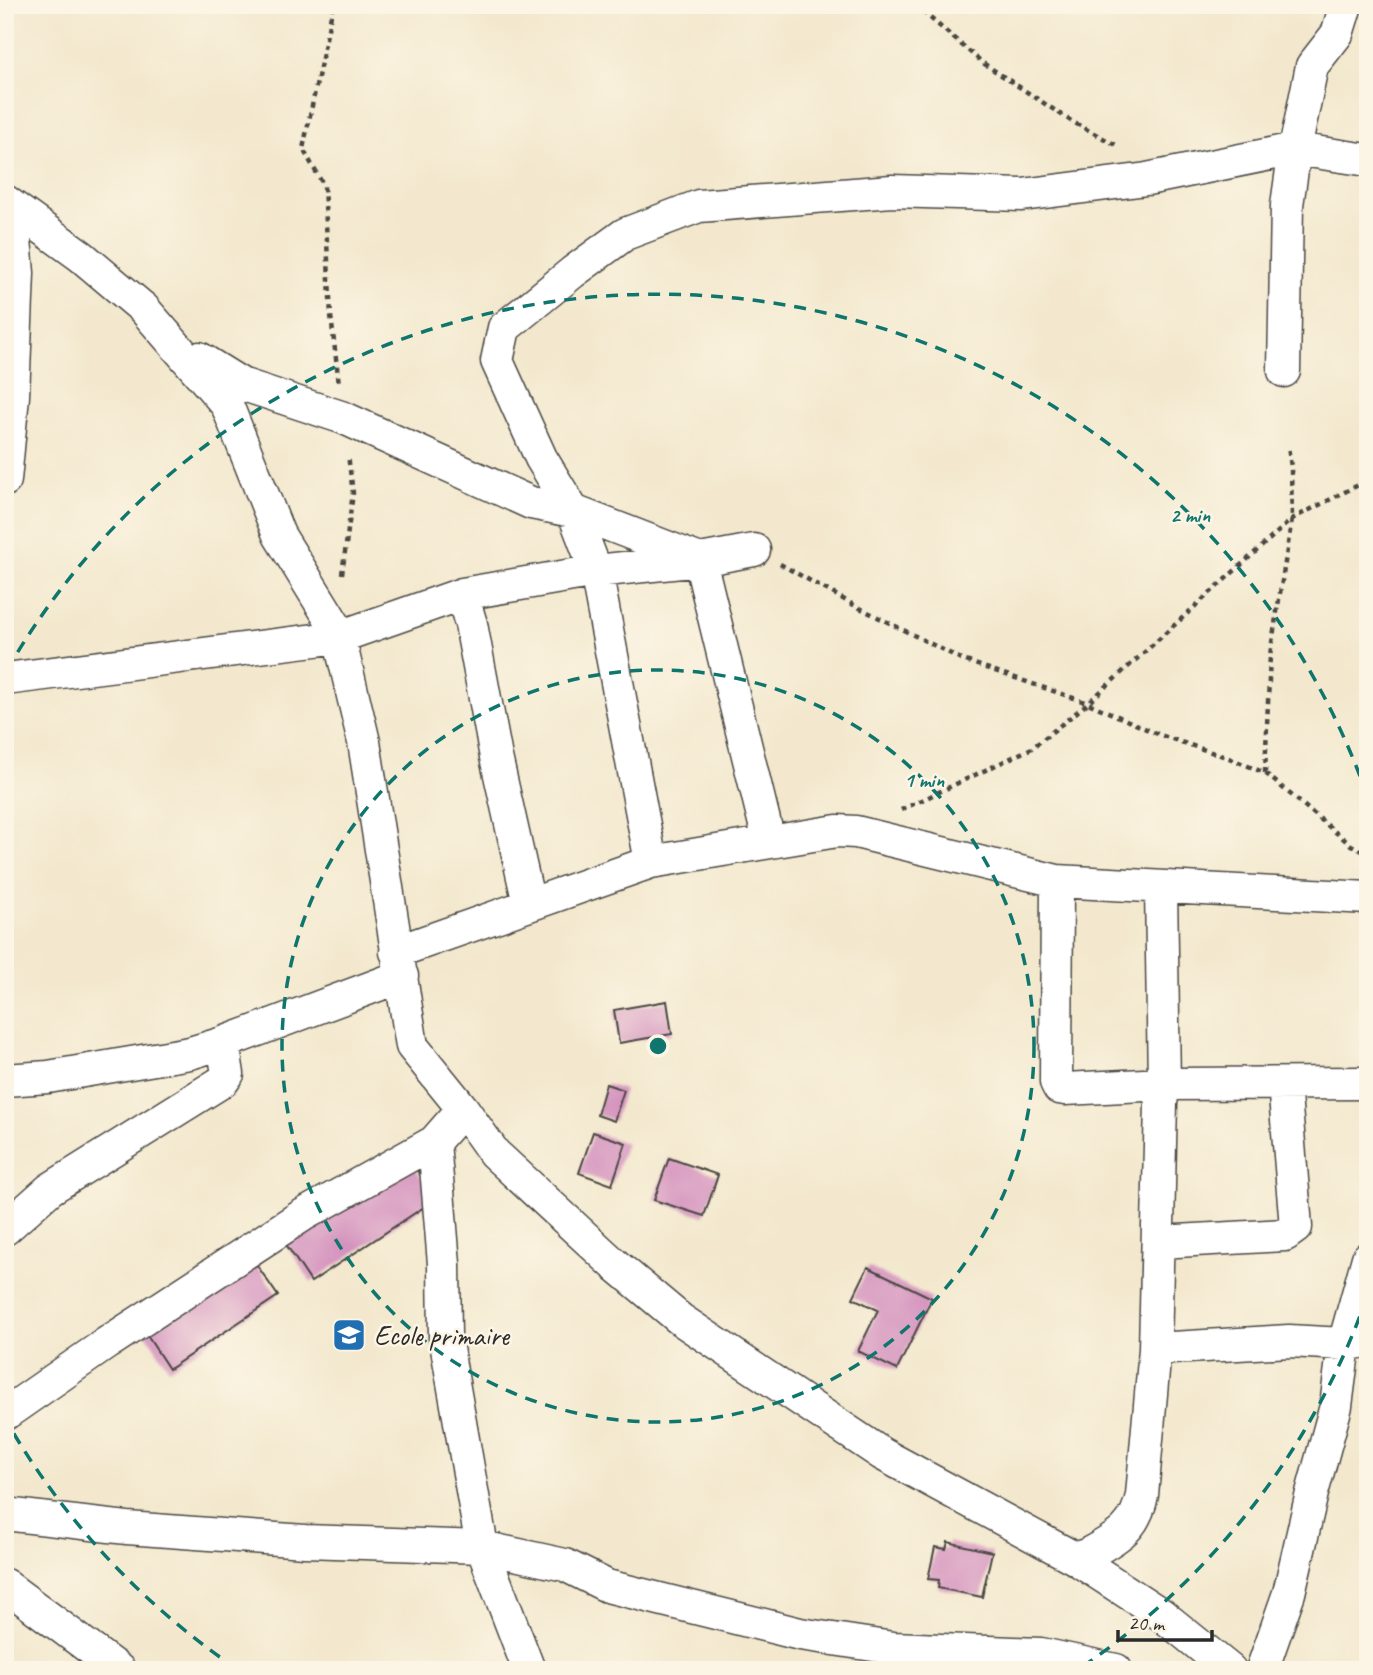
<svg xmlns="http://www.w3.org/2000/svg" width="1373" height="1675" viewBox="0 0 1373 1675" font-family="Caveat,sans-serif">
<rect width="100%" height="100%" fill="#fcf5e5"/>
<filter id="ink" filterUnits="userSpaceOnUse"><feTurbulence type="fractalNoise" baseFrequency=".0143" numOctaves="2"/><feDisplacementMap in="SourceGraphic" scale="14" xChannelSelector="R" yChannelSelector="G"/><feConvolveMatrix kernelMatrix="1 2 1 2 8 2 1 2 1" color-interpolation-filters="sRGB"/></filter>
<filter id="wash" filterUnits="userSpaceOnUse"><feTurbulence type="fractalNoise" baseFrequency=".00686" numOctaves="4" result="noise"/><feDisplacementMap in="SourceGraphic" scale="28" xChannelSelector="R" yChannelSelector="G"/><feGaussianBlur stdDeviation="1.57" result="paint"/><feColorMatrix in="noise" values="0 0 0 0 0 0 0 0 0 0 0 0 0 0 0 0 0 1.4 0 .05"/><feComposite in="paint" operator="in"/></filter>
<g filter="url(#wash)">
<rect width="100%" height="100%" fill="#f3e8cd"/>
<g id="blocks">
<path fill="#d492be" d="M667,1001L672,1034L619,1043L614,1010Z
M606,1084L624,1090L614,1121L597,1115Z
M593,1132L626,1143L612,1185L579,1173Z
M669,1158L718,1175L704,1216L654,1200Z
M410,1160L436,1199L311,1282L285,1243Z
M254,1261L278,1296L169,1369L146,1334Z
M868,1267L932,1298L897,1370L858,1351L878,1310L853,1298Z
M948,1542L992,1552L982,1597L938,1588L939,1580L928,1579L935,1547L946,1549Z"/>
</g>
</g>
<g filter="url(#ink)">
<use href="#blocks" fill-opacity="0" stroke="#494743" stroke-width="2"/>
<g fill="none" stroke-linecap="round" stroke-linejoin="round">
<defs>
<path id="minor" d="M5,201L81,256L144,309L227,405L279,535L335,626L339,637L364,742L412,1046L463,1109L494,1153L613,1263L680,1319L882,1454L1078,1560L1162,1615L1230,1670
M5,208L15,240L18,273L13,396L5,480
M199,358L241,384L344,418L531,503L573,511L700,560L769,841
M1284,371L1287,205L1295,149L1312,66L1337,34L1346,5
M462,594L471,624L496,757L529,904
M5,679L339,637L462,594L596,571L700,560L754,550
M651,862L596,571L573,511L541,458L497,361L504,328L573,272L625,234L699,206L892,191L1022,195L1147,179L1295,149L1368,160
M1057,881L1056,1082L1059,1088L1065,1089L1164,1084L1161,887
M396,952L651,862L837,831L856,832L1057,881L1368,898
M5,1080L48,1077L190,1053L223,1043L402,976
M463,1109L434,1142L444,1264L445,1337L482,1547L529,1670
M5,1229L50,1189L223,1081L228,1074L223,1043
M1159,1242L1285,1235L1296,1227L1284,1084
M1155,1349L1289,1341L1344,1344L1368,1341
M5,1414L107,1343L303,1215L434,1142
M5,1514L127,1528L305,1541L482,1547L565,1565L607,1586L800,1634L893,1648L1041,1654L1116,1670
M1078,1560C1109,1541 1135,1534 1142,1495L1155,1349L1161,1103L1164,1084L1368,1083
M5,1585L119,1670
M1262,1670L1289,1593L1312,1493L1336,1406L1344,1344L1368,1258"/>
</defs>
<use href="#minor" stroke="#494743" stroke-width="35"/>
<path stroke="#494743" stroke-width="4.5" stroke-dasharray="5 5" stroke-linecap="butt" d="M333,5L303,149L324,186L331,316L339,384
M915,5L983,63L1071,121L1118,146
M780,564L852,604L963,660L1088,703L1160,735L1229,758L1265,773L1351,845L1368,854
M342,574L353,493L348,455
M1265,773L1270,655L1292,519L1291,467L1288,446
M901,810L1032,748L1088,703L1292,519L1368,480"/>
<use href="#minor" stroke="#fff" stroke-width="32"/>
</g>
</g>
<g fill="none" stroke="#0f766e" stroke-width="3.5" stroke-dasharray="12 9">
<circle cx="658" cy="1046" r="376"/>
<path d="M1367 1297A752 752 0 0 1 1079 1669M237 1669A752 752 0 0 1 7 1422M7 670A752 752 0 0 1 1367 795"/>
</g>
<defs>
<symbol id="school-square" viewBox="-11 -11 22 22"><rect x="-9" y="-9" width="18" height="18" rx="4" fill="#1f6fb2" stroke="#fcf5e5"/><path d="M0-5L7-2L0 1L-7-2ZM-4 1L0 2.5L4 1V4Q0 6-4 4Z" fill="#fff"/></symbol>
</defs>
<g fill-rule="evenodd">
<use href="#school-square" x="330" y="1316" width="38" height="38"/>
</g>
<g text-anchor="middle" stroke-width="5" stroke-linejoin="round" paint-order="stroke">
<g font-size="28" fill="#2b2b2b" stroke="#fcf5e5" text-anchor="start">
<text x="374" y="1345">Ecole primaire</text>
</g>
</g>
<circle cx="658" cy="1046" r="10" fill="#0f766e" stroke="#fcf5e5" stroke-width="3.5"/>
<g font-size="21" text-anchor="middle" font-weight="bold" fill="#0f766e" stroke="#fcf5e5" stroke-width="5" stroke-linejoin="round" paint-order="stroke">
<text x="1190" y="522">2 min</text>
<text x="924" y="787">1 min</text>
</g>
<rect width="1373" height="1675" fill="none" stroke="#fcf5e5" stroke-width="28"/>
<path d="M1118 1630v10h94v-10" fill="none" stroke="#2b2b2b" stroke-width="3.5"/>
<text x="1128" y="1630" font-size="21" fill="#2b2b2b" stroke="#fcf5e5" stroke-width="5" paint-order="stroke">20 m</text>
</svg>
